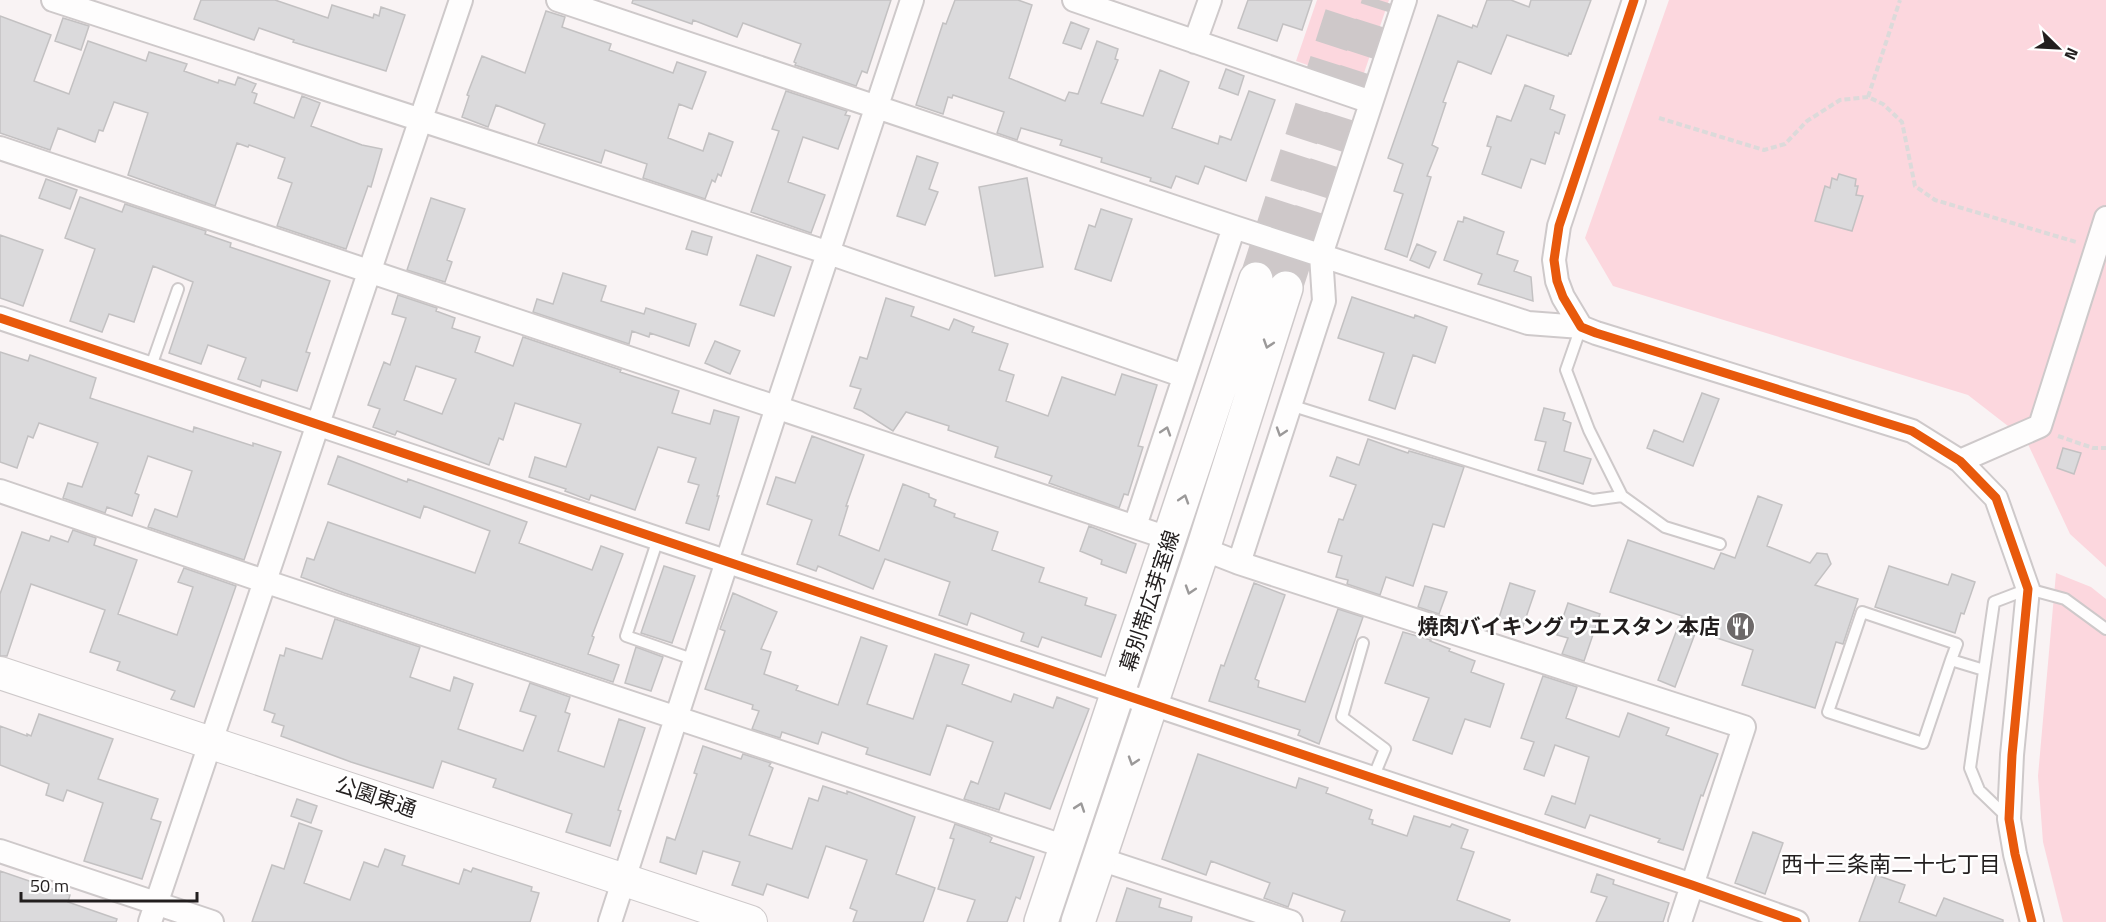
<svg xmlns="http://www.w3.org/2000/svg" width="2106" height="922" viewBox="0 0 2106 922" font-family="'Titillium Web','Noto Sans JP',sans-serif">
<rect width="100%" height="100%" fill="#f9f3f4"/>
<path fill="#fcd7de" d="M1317,0H1389L1364,73L1350,80L1296,61Z
M1669,0H2106V567L2070,534L2026,440L1968,395L1613,286L1585,238Z
M2056,573L2091,587L2106,599V922H2063L2043,842L2038,776Z"/>
<path fill="#dbdadc" stroke="#c3c1c2" stroke-width="1.5" fill-rule="evenodd" d="M201,0H275L328,18L332,5L373,18L374,14L379,16L381,7L405,15L386,71L293,42L294,40L259,28L254,40L194,19Z
M633,0H891L867,73L862,71L856,86L795,65L796,63L794,62L801,44L743,23L737,37L693,20L692,24L632,3Z
M955,0H1018L1032,5L1009,78L1065,101L1069,92L1078,94L1097,41L1118,49L1115,59L1118,60L1101,103L1143,116L1160,70L1189,82L1172,128L1218,144L1220,136L1231,140L1249,91L1275,100L1246,181L1205,166L1198,184L1176,176L1171,188L1150,181L1151,178L1101,162L1102,158L1060,145L1062,140L1021,128L1017,140L997,133L1004,112L953,95L952,98L948,97L943,114L916,105L943,23L946,24Z
M1248,0H1312L1302,30L1283,24L1277,41L1238,28Z
M1487,0H1511L1529,7L1531,0H1591L1571,54L1569,53L1568,56L1507,35L1491,74L1458,61L1443,102L1446,103L1432,145L1438,148L1427,176L1431,177L1407,257L1385,249L1403,194L1394,191L1403,164L1388,158L1438,15L1472,28L1473,25L1477,27Z
M546,11L565,17L562,27L611,44L609,50L673,73L677,62L706,72L692,109L679,104L668,138L703,151L709,133L733,142L721,176L718,174L715,182L712,180L705,199L643,178L647,164L605,150L601,163L538,143L545,124L496,105L488,127L462,117L469,96L467,95L482,56L525,73Z
M0,16L51,35L34,81L69,94L88,41L146,61L149,52L187,64L184,71L218,83L219,80L235,85L238,77L256,84L252,92L257,94L254,103L294,118L302,96L320,103L311,126L362,145L382,149L371,187L368,186L346,249L277,226L292,183L278,178L285,158L249,145L248,147L237,143L215,206L128,175L148,113L114,102L103,131L99,130L95,142L58,128L50,150L0,133Z
M63,18L89,26L81,50L55,41Z
M1071,22L1089,29L1081,49L1063,43Z
M1226,69L1244,76L1238,95L1219,88Z
M1525,85L1554,96L1550,109L1565,115L1559,134L1555,132L1545,164L1531,159L1521,188L1482,174L1491,147L1487,146L1497,116L1511,121Z
M786,91L847,111L845,115L850,116L838,149L803,137L788,182L825,195L811,233L751,212L779,131L772,129Z
M917,156L938,163L929,189L938,192L925,225L897,216Z
M1839,174L1856,179L1855,186H1858L1856,195L1863,196L1852,231L1815,221L1825,186L1830,188L1832,178L1837,180Z
M1027,178L1043,267L995,276L979,187Z
M46,179L77,190L70,209L39,198Z
M80,197L122,212L125,204L206,231L205,234L231,243L230,247L330,281L306,352L310,353L297,391L262,380L260,387L238,379L246,358L208,345L201,364L169,353L193,282L153,266L134,322L109,314L102,332L70,321L95,249L65,238Z
M431,198L465,209L447,260L452,262L445,282L407,270Z
M1101,209L1132,219L1111,281L1075,269L1089,225L1095,227Z
M1464,217L1504,232L1497,254L1518,261L1514,271L1531,277L1533,301L1478,284L1482,274L1444,260L1458,221L1463,222Z
M692,231L712,237L707,255L686,249Z
M0,235L43,250L23,306L0,298Z
M1417,244L1436,252L1429,268L1410,260Z
M757,255L791,267L774,316L740,305Z
M563,273L606,286L601,301L644,314L646,308L696,324L689,346L650,333L649,337L632,331L629,344L533,312L537,299L553,304Z
M398,295L437,308L436,311L455,318L452,328L480,337L475,352L513,366L523,337L621,370L620,372L679,391L672,413L710,424L714,410L739,417L717,496H719L709,530L686,523L699,485L688,482L696,458L658,447L635,510L591,495L589,500L565,491L566,489L529,477L535,457L566,467L581,424L515,403L503,440L499,438L489,465L397,431L395,435L373,427L380,409L368,405L384,362L390,365L406,318L392,314ZM416,366L456,379L442,414L404,400Z
M1352,297L1414,318L1415,315L1447,327L1435,363L1413,355L1395,409L1369,400L1384,353L1338,338Z
M886,298L914,307L911,316L949,330L954,319L974,327L972,332L1008,344L999,370L1014,375L1006,401L1048,416L1062,377L1115,395L1122,374L1157,385L1138,446L1143,447L1128,495L1124,494L1119,508L1049,483L1052,476L995,457L998,447L948,430L949,426L906,412L893,431L862,411L854,408L861,389L850,386L860,357L867,359Z
M715,341L740,351L730,374L705,363Z
M0,352L28,361L30,355L96,378L90,398L193,432L194,427L253,446V443L281,452L244,560L148,527L155,509L177,517L192,471L148,456L135,493L139,495L132,516L107,507L105,513L63,498L68,483L82,487L98,443L39,423L33,438L28,436L17,468L0,462Z
M1702,393L1719,399L1693,466L1647,448L1654,430L1683,442Z
M1544,408L1565,413L1563,420L1571,423L1564,451L1591,459L1583,484L1538,470L1546,442L1535,440Z
M812,436L864,455L846,506H848L839,535L879,551L903,484L929,494V497L936,500L934,506L955,514L954,517L998,532L992,550L1044,568L1039,582L1087,598L1085,605L1116,615L1101,657L1042,637L1038,647L1021,641L1024,633L971,613L967,625L939,615L950,582L885,559L873,589L818,566L816,571L797,564L812,520L767,504L776,477L795,483Z
M1368,439L1408,453L1409,451L1464,467L1444,527L1433,524L1413,586L1386,577L1380,595L1347,584L1348,580L1336,577L1342,556L1328,552L1339,519L1343,520L1356,485L1330,476L1337,457L1359,465Z
M2063,448L2081,453L2074,474L2057,468Z
M338,456L407,482L408,479L527,522L519,543L592,570L601,546L623,554L592,636L594,637L588,654L619,665L613,682L344,593L301,577L307,558L314,560L328,522L475,573L490,531L424,506L420,518L328,484Z
M1758,496L1782,505L1767,546L1810,563L1817,553L1827,554L1831,564L1815,585L1858,599L1843,644L1836,642L1815,708L1742,685L1753,650L1696,631L1675,687L1658,680L1682,616L1610,592L1628,540L1714,569L1721,553L1735,558Z
M1089,526L1136,544L1126,573L1101,564L1102,560L1080,551Z
M73,530L96,538L94,545L137,560L118,614L177,635L193,587L178,582L184,568L236,586L194,707L171,699L175,691L117,670L120,662L90,652L105,610L31,584L7,656H0V594L22,532L49,541L51,536L68,542Z
M664,566L695,576L672,643L641,633Z
M1889,566L1948,585L1952,574L1975,582L1964,614L1961,613L1955,633L1875,607Z
M1254,583L1285,595L1255,679L1259,681L1258,687L1305,702L1338,609L1363,617L1319,744L1298,735L1300,730L1209,701L1221,665L1224,666Z
M1510,583L1535,591L1522,629L1498,621Z
M1425,586L1447,592L1439,614L1418,607Z
M733,593L777,612L761,649L771,652L764,674L798,686L796,690L838,705L861,637L887,646L867,704L913,719L935,654L969,665L962,684L1011,702L1014,694L1053,708L1057,697L1089,709L1050,809L1005,793L999,810L964,799L971,781L978,784L993,742L947,725L930,775L866,754L868,748L822,732L818,744L782,732L780,738L752,729L759,711L752,709L753,705L705,689L725,631L720,629Z
M1568,603L1600,614L1584,661L1562,654L1568,638L1557,635Z
M335,619L420,647L410,677L450,691L454,677L473,684L458,729L523,751L536,716L520,711L530,683L570,697L565,712L570,714L558,751L604,767L619,719L645,728L618,810L621,811L610,846L566,832L572,814L493,787L496,779L442,761L433,788L351,762L281,736L284,726L272,722L275,714L264,710L280,655L284,656L286,648L322,659Z
M1403,632L1431,640L1430,641L1450,649L1449,651L1475,661L1471,672L1504,684L1490,727L1465,719L1452,754L1413,740L1429,698L1385,683Z
M636,647L663,657L651,691L625,683Z
M1543,676L1577,687L1566,718L1619,737L1628,713L1669,728L1666,735L1718,754L1703,796L1701,795L1683,850L1658,842L1660,839L1590,815L1585,828L1545,814L1552,796L1575,804L1589,757L1555,745L1544,776L1524,769L1534,742L1521,738Z
M39,714L113,739L98,779L158,799L151,819L161,822L142,879L84,861L103,803L67,790L63,801L46,795L49,784L0,765V726L27,736V734L31,736Z
M703,746L741,759L743,754L771,763L769,766L773,768L749,835L792,849L809,798L818,801L823,786L847,794V791L915,817L896,874L935,888L923,922H853L857,911L850,908L867,860L826,846L808,898L767,884L763,895L732,885L740,862L703,851L696,874L660,862L667,837L675,840L697,774L694,773Z
M1198,754L1296,788L1299,778L1328,788L1326,793L1372,810L1369,819L1373,820L1372,824L1407,836L1414,816L1450,827L1452,824L1468,830L1461,848L1474,852L1457,900L1510,920L1509,922H1341L1345,911L1293,893L1288,907L1264,898L1270,883L1211,861L1206,875L1162,859Z
M297,799L317,806L311,823L291,816Z
M299,823L322,831L304,883L350,900L364,862L378,867L385,849L405,856L402,865L459,884L464,869L471,872L473,868L532,887L531,891L539,893L530,922H252L272,865L284,869Z
M955,824L989,836L992,838L990,842L1034,857L1020,899L1016,897L1007,922H967L975,900L938,889L954,839L950,838Z
M1753,832L1783,843L1765,894L1735,883Z
M0,871L70,895L68,902L117,919L116,922H0Z
M1597,874L1614,880L1613,884L1669,903L1663,922H1596L1607,897L1591,892Z
M1876,875L1905,885L1899,902L1936,916L1944,898L2003,920V922H1859Z
M1127,888L1161,899L1159,907L1192,917L1191,922H1116Z"/>
<g fill="none" stroke-linecap="round" stroke-linejoin="round">
<path stroke="#cec8c9" stroke-width="33" stroke-dasharray="33 16" stroke-linecap="butt" d="M1256,279L1346,0
M1286,288L1379,0"/>
<defs>
<path id="lane" d="M1581,327L1566,370L1589,430L1622,496L1665,527L1720,544
M150,369L178,289
M1290,405L1593,500L1622,496
M658,539L626,636L695,660
M1363,643L1342,717L1385,749L1373,778
M1951,660L1957,644L1862,612L1828,712L1923,743L1951,660L1984,670
M2007,817L1979,790L1970,768L1994,602L2028,589L2065,599L2106,629"/>
<path id="street" d="M53,0L829,253L1184,376
M558,0L1234,227L1528,323L1581,327
M1074,0L1371,102
M1634,0L1559,226L1554,260L1557,281L1563,297L1581,327L1596,333L1912,431L1960,461L1996,498L2028,589L2012,755L2009,819L2015,854L2032,922
M1195,42L1210,0
M0,148L1171,539
M0,318L1692,885L1797,922
M1960,461L2040,426L2106,218
M0,491L264,581L1066,847
M1135,526L1234,227
M1203,549L1239,563L1744,727L1680,922
M1239,563L1324,301L1321,255L1405,0
M0,851L212,922
M1100,859L1291,922
M150,922L461,0
M610,922L777,407L912,0"/>
<path id="secondary" d="M0,673L751,922"/>
<path id="primary" d="M1041,922L1256,279
M1078,922L1203,549L1286,288"/>
</defs>
<use href="#lane" stroke="#cec9ca" stroke-width="14"/>
<use href="#street" stroke="#cec9ca" stroke-width="26"/>
<use href="#secondary" stroke="#cec9ca" stroke-width="34"/>
<use href="#primary" stroke="#cec9ca" stroke-width="36"/>
<path stroke="#dcdada" stroke-width="4" stroke-dasharray="6 3" stroke-linecap="butt" d="M1868,97L1900,0
M1659,118L1764,150L1785,144L1807,121L1840,100L1868,97L1883,104L1902,122L1915,186L1935,200L2076,242
M2058,436L2093,448H2106"/>
<use href="#lane" stroke="#fefdfd" stroke-width="10"/>
<use href="#street" stroke="#fefdfd" stroke-width="22"/>
<use href="#secondary" stroke="#fefdfd" stroke-width="32"/>
<use href="#primary" stroke="#fefdfd" stroke-width="33"/>
<defs>
<path id="cycleway" d="M1634,0L1559,226L1554,260L1557,281L1563,297L1581,327L1596,333L1912,431L1960,461L1996,498L2028,589L2012,755L2009,819L2015,854L2032,922
M0,318L1692,885L1797,922"/>
</defs>
<use href="#cycleway" stroke="#fff" stroke-width="13"/>
<use href="#cycleway" stroke="#e8590c" stroke-width="9"/>
</g>
<defs><path id="oneway-chevron" d="M-2-3.5L2.5 0L-2 3.5" fill="none" stroke-width="1.6" stroke-linecap="round" stroke-linejoin="round" transform="scale(1.5)"/></defs>
<g stroke="#9b9999">
<use href="#oneway-chevron" transform="translate(1268 344) rotate(108)"/>
<use href="#oneway-chevron" transform="translate(1166 431) rotate(-72)"/>
<use href="#oneway-chevron" transform="translate(1281 432) rotate(108)"/>
<use href="#oneway-chevron" transform="translate(1184 499) rotate(-72)"/>
<use href="#oneway-chevron" transform="translate(1190 590) rotate(108)"/>
<use href="#oneway-chevron" transform="translate(1133 761) rotate(108)"/>
<use href="#oneway-chevron" transform="translate(1080 807) rotate(-71)"/>
</g>
<defs>
<symbol id="restaurant-disc" viewBox="-11 -11 22 22"><circle r="9.5" fill="#6d6969" stroke="#fff"/><path d="M-5-6h1v4h1v-4h1v4h1v-4h1v5L-1.5 .5V6h-2V.5L-5-1ZM5-6V6H3V1.5H1.5Q1.5-4 5-6Z" fill="#fff"/></symbol>
</defs>
<g fill-rule="evenodd">
<use href="#restaurant-disc" x="1724" y="610" width="33" height="33"/>
</g>
<g text-anchor="middle" stroke-width="5" stroke-linejoin="round" paint-order="stroke">
<g font-size="21" fill="#221e1e" stroke="#fff">
<text transform="translate(1150 601) rotate(-72)" y="7">幕別帯広芽室線</text>
<text transform="translate(376 797) rotate(19)" y="7">公園東通</text>
</g>
<g font-size="21" font-weight="bold" fill="#221e1e" stroke="#fff" text-anchor="end">
<text x="1720" y="634">焼肉バイキング ウエスタン 本店</text>
</g>
<g font-size="22" fill="#221e1e" stroke="#fff">
<text x="1891" y="872">西十三条南二十七丁目</text>
</g>
</g>
<g transform="translate(2058 48) rotate(114)" stroke="#ffffff" stroke-width="4.5" paint-order="stroke">
<path d="M0-4.5L10 22L0 15L-10 22Z" fill="#221e1e"/>
<text y="-9" font-size="16" font-weight="bold" text-anchor="middle" fill="#221e1e">N</text>
</g>
<path d="M21 892v9h176v-9" fill="none" stroke="#221e1e" stroke-width="3"/>
<text x="30" y="892" font-size="18" fill="#221e1e" stroke="#ffffff" stroke-width="4.5" paint-order="stroke">50 m</text>
</svg>
